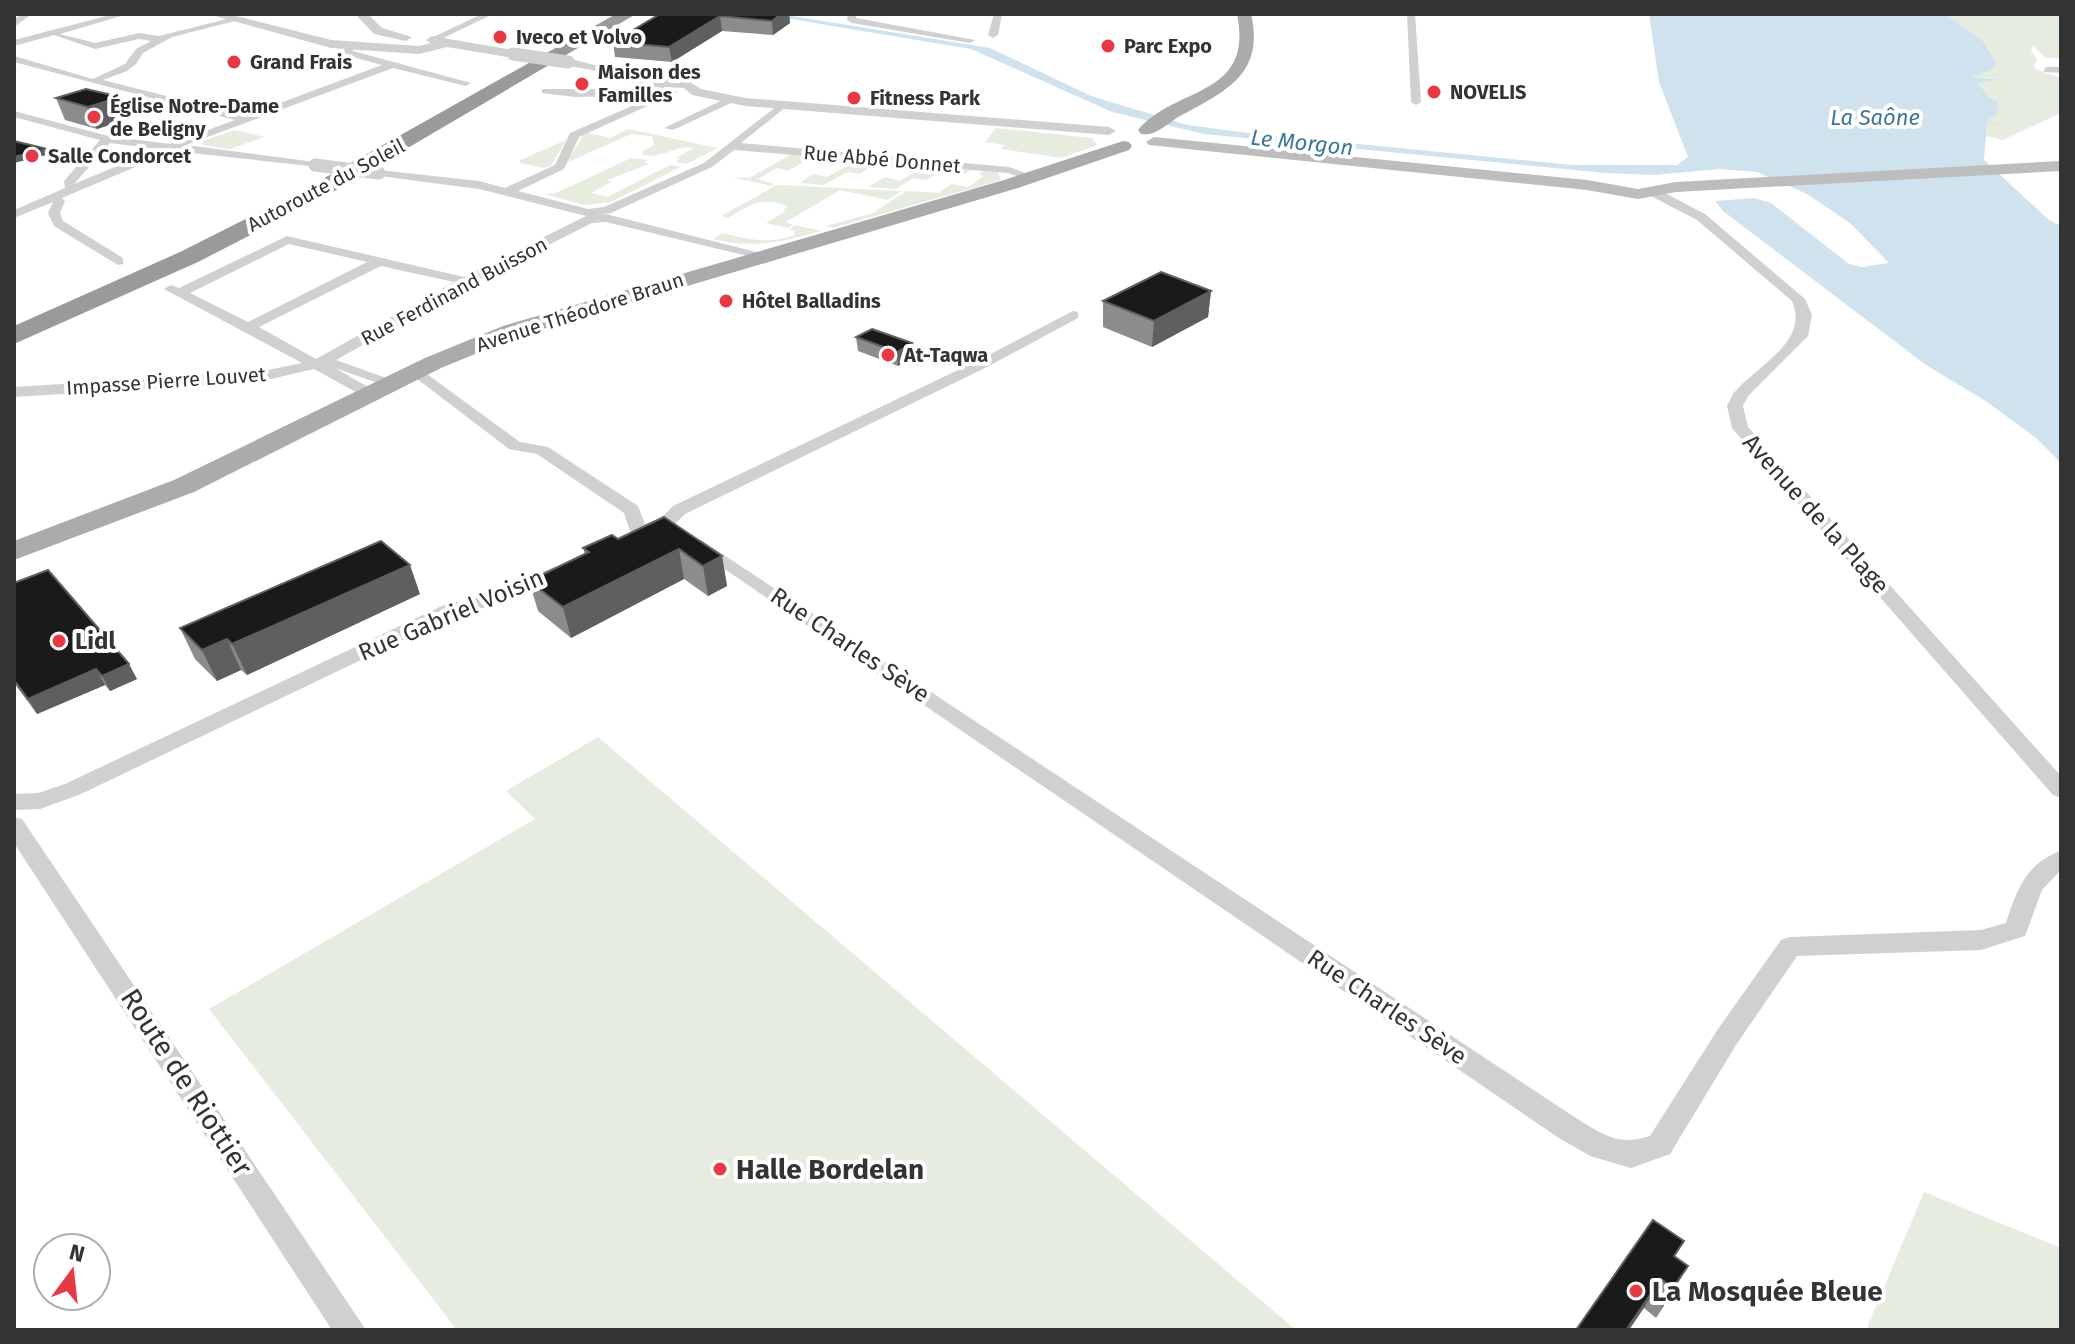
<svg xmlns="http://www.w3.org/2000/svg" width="2075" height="1344" viewBox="0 0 2075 1344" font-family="'Fira Sans',sans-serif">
<rect width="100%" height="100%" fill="#fff"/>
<path fill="#e6ecdf" d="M1946,14H2061V58H2046L2033,46L2031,51L2037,59L2034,65L2037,70L2061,78V113L2003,140L1986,136L1989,97L1978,83L1997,78L1971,77L1995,59L1983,41Z
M996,128L1092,138L1097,145L1062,158L1001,149L1005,145L985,142Z
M628,129L718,148L686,164L676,162L680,159L676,158L694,148C676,144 664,159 643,155V151L654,145L652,136L631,134L566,163L585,132L610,138Z
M234,130L265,137L229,149L202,145L203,141Z
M566,140L551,166L544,168L520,163V160Z
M794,153L839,158L834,161L807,160L788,171L777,168L758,179L775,184L772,186L731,177L749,178Z
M631,158L649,160L644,162L649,164L607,180L611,182L591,193L607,197L670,165L681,167L611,202L584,205L545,194L556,193Z
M851,159L904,164L898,168L877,164L859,174L847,172L824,185L800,183L813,174L827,177L847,166L842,164Z
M917,165L971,170L965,174L943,170L926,180L913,178L896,189L868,187L885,177L900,181L918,170L912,168Z
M983,171L998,172L1001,180L833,228L826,226L873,213L906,191L938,193L952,184L968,187L984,176L979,174Z
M777,185L902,191L888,200L840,190L786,222L793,225L788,228L766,223L786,211L783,210L788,206C759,197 754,203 728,218L721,216Z
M795,225L821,231C783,242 752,249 713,239L722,233C747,239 769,245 794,235L795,231L790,229Z
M598,737L1296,1330H457L209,1009L535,819L506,791Z
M1924,1192L2061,1248V1330H1866Z"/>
<path fill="#cfe2ee" d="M760,14H780L990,48L1091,96L1187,125L1256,134L1572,165H1677L1688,157L1659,82L1649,14H1946L1983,41L1995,60L1993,69L1971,77L1999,79L1978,83L1989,97L1998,102L1997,114L1987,121L2019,128L1987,122L1984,160L2049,220L2061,226V463L2036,438L1987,402L1926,365L1723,211L1715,201L1754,198L1771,203L1849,264L1862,267L1889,263L1850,223L1807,194L1757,172L1720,169L1654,175L1605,173L1204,134L1112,112L971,49Z"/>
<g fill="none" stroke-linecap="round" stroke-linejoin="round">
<path fill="#d0d0d0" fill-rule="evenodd" d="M22,14H32L14,27V20Z
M114,14H128L60,34L95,43L139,33L159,36L235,17V21L172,37L143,53L136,64L127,71L103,80L245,116L382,65L345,55L344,46L349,43L354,46L353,51L471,83L466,86L393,68L186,145L315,162L321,165L319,167L173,151L62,198L65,201L60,213L63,221L123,258V264L118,265L54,226L48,213L53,202L14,218V210L65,188L64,181L100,140L14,117V111L108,136L170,144L235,120L14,62V56L93,79L125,64L136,49L151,41L139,39L95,49L54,35L14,46V40ZM110,143L158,149L74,184Z
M482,14H493L435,42L427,40Z
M848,14H856V18L975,40L970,43L852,23L847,20Z
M994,14H1002L998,35L993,38L988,35Z
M1407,14H1415L1421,102L1416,105L1411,102Z
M2046,67H2061V73L2043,72Z
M542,89H658L663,93L673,89L678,92L579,137L564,169L518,191L588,209L604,207L704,163L782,102L787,105L786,107L741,143L1009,167L1037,177L1031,181L1008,173L734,150L712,167L611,213L597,215L606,214L756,252V258L606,222L592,223L471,284L336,360L400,383L392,388L335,368L375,391V397H365L314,369L258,382L14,397V387L258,372L302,363L164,289L171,285L179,288L287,236L464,277L586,216L479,189L379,176L373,173L379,170L479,181L505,188L555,165L570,133L657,95L575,97L542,93ZM289,244L367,262L248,322L190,293ZM381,266L454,282L316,359L259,327Z
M729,97L733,98V102L673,130L664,128Z
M1649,189H1657L1705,214L1805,299L1812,315L1808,336L1748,396L1743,406L1748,427L2061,776V798L2053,795L1732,428L1727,406L1733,394C1756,366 1810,342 1792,301L1697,220L1649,195Z
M1073,311L1078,312V318L987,367L685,514L673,526L639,536L630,531L624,513L537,454L509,449L408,372L415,368L420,369L520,442L548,447L638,506L645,524L661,518L673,506L977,361Z
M701,540L1579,1120C1605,1136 1620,1146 1650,1136L1718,1029L1781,940L1790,937L1981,930L2006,923C2016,891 2027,862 2061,851V870L2042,890L2025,936L1981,950L1797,956L1736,1045L1670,1154L1631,1168L1590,1156L1559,1138L695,549L692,545L695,541Z
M554,567L563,572L560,576L501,604L457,614L81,794L40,809L14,810V794L38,793L65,784L444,605L488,595Z
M14,817L22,819L366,1330H332L14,843Z"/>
<path fill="#d0d0d0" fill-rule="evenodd" d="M208,14H228L331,40L419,46L431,43L426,40L432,36L513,50L519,54L513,58L447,47L419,54L331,48Z
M355,14H368L382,28L412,37L406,41L374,34Z
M568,58L645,79L687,80L701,89L745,98L1109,127L1116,131L1109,135L745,106L692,95L684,88L665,87L659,92L592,70L564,65V59Z"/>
<path fill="#bdbdbd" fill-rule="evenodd" d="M1154,137L1587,180L1638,189L1676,182L2061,161V171L1676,192L1638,199L1587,190L1149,145L1146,142Z"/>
<path fill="#ababab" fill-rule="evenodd" d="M1237,14H1251C1265,74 1226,91 1180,116C1168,123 1155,137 1141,134L1138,130C1177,85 1254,98 1237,14Z
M1123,141L1129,142L1132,146L1129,150L1018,188L519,336L441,368L194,492L14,560V541L174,480L425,358L503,326L1004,180Z"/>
<path fill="#9a9a9a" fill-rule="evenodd" d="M616,14H636L319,200L198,262L14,344V326L180,252L303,190Z"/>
<path stroke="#d0d0d0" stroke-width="13" d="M315,165L379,173"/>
<path stroke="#d0d0d0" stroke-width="13" d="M513,54L568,62"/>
</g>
<path fill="#8c8c8c" d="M660,14H789L790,23L773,35L722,31L672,62L615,57L613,42Z
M120,97L128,119L97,129L65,120L56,98Z
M1211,291L1208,317L1152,347L1103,327V301Z
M856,337L912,343L913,357L898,366L858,351Z
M618,539L722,556L727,586L708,596L684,579L571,638L538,611L529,581L585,554L583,548Z
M14,583L137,679L110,691L105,685L37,714L14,683Z
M420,594L247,675L241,670L217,681L195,659L180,628Z
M1675,1257L1688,1266L1656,1318L1644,1308L1576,1330Z"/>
<path fill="#5f5f5f" d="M781,14H789L790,23L773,35L772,21Z
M720,16L722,31L672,62L669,47Z
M120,97L128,119L97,129L88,107Z
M47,149L50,154L14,163V157Z
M1211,291L1208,317L1152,347L1154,321Z
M912,343L913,357L898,366L897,352Z
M679,549L684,579L571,638L563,607Z
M722,556L727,586L708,596L703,566Z
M410,565L420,594L247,675L232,644Z
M227,639L241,670L217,681L202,650Z
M129,664L137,679L110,691L102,676Z
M96,669L105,685L37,714L28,699Z
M1684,1241L1644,1308L1629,1330H1626Z
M1688,1266L1670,1296L1656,1318L1673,1288Z"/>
<path fill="#1a1a1a" stroke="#5f5f5f" stroke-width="2" d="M660,14H781L772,21L720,16L669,47L613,42Z
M86,89L120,97L88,107L56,98Z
M14,141L47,149L14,157Z
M1161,272L1211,291L1154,321L1103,301Z
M872,329L912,343L897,352L856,337Z
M664,517L722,556L703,566L679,549L563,607L529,581L589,552L583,548L612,535L618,539Z
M381,541L410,565L232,644L227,639L202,650L180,628Z
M48,570L129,664L102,676L96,669L28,699L14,680V583Z
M1653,1220L1684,1241L1674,1256L1688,1266L1673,1288L1661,1279L1626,1330H1576Z"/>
<g fill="#e63946" stroke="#fff" stroke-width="3">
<circle cx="500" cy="37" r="8"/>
<circle cx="1108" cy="46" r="8"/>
<circle cx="234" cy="62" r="8"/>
<circle cx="582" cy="84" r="8"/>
<circle cx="1434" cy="92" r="8"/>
<circle cx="854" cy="98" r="8"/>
<circle cx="94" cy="117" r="8"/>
<circle cx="32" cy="156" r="8"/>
<circle cx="726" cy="301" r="8"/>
<circle cx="888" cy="355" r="8"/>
<circle cx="59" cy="641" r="8"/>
<circle cx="720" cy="1169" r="8"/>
<circle cx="1636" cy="1291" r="8"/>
</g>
<g text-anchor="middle" stroke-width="8" stroke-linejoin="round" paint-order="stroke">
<g font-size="20" font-weight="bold" fill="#333" stroke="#fff" text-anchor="start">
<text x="516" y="44">Iveco et Volvo</text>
<text x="1124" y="53">Parc Expo</text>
<text x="250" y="69">Grand Frais</text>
<text x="598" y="79">Maison des<tspan x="598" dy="23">Familles</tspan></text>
<text x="1450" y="99">NOVELIS</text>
<text x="870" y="105">Fitness Park</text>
<text x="110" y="113">Église Notre-Dame<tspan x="110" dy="23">de Beligny</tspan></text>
<text x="48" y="163">Salle Condorcet</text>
<text x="742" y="308">Hôtel Balladins</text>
<text x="904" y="362">At-Taqwa</text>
</g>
<g font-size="20" fill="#333" stroke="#fff">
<text transform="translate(882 159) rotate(5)" y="7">Rue Abbé Donnet</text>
<text transform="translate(326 185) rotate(-28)" y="7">Autoroute du Soleil</text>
<text transform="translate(454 291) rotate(-28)" y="7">Rue Ferdinand Buisson</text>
<text transform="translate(580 312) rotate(-18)" y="7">Avenue Théodore Braun</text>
<text transform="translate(166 381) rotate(-4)" y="7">Impasse Pierre Louvet</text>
</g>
<g font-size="22" font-style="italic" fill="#3f7597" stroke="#fff">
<text x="1875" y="125">La Saône</text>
<text transform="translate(1302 142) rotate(6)" y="8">Le Morgon</text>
</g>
<g font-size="24" fill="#333" stroke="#fff">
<text transform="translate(1816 514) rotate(48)" y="8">Avenue de la Plage</text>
<text transform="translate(451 615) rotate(-23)" y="8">Rue Gabriel Voisin</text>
<text transform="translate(850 645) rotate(34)" y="8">Rue Charles Sève</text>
<text transform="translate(1387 1007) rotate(34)" y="8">Rue Charles Sève</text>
</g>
<g font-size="24" font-weight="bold" fill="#333" stroke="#fff" text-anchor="start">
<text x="75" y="649">Lidl</text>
</g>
<g font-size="28" fill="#333" stroke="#fff">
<text transform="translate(187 1082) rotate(57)" y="10">Route de Riottier</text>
</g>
<g font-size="28" font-weight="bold" fill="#333" stroke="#fff" text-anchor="start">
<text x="736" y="1179">Halle Bordelan</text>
<text x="1652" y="1301">La Mosquée Bleue</text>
</g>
</g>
<rect width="2075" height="1344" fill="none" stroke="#333333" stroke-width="32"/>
<g transform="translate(72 1272) rotate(15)"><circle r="38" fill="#ffffff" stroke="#adadad" stroke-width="2"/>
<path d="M0-6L14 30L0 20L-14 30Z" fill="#e63946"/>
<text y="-12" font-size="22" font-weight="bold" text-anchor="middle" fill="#333333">N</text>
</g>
</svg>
